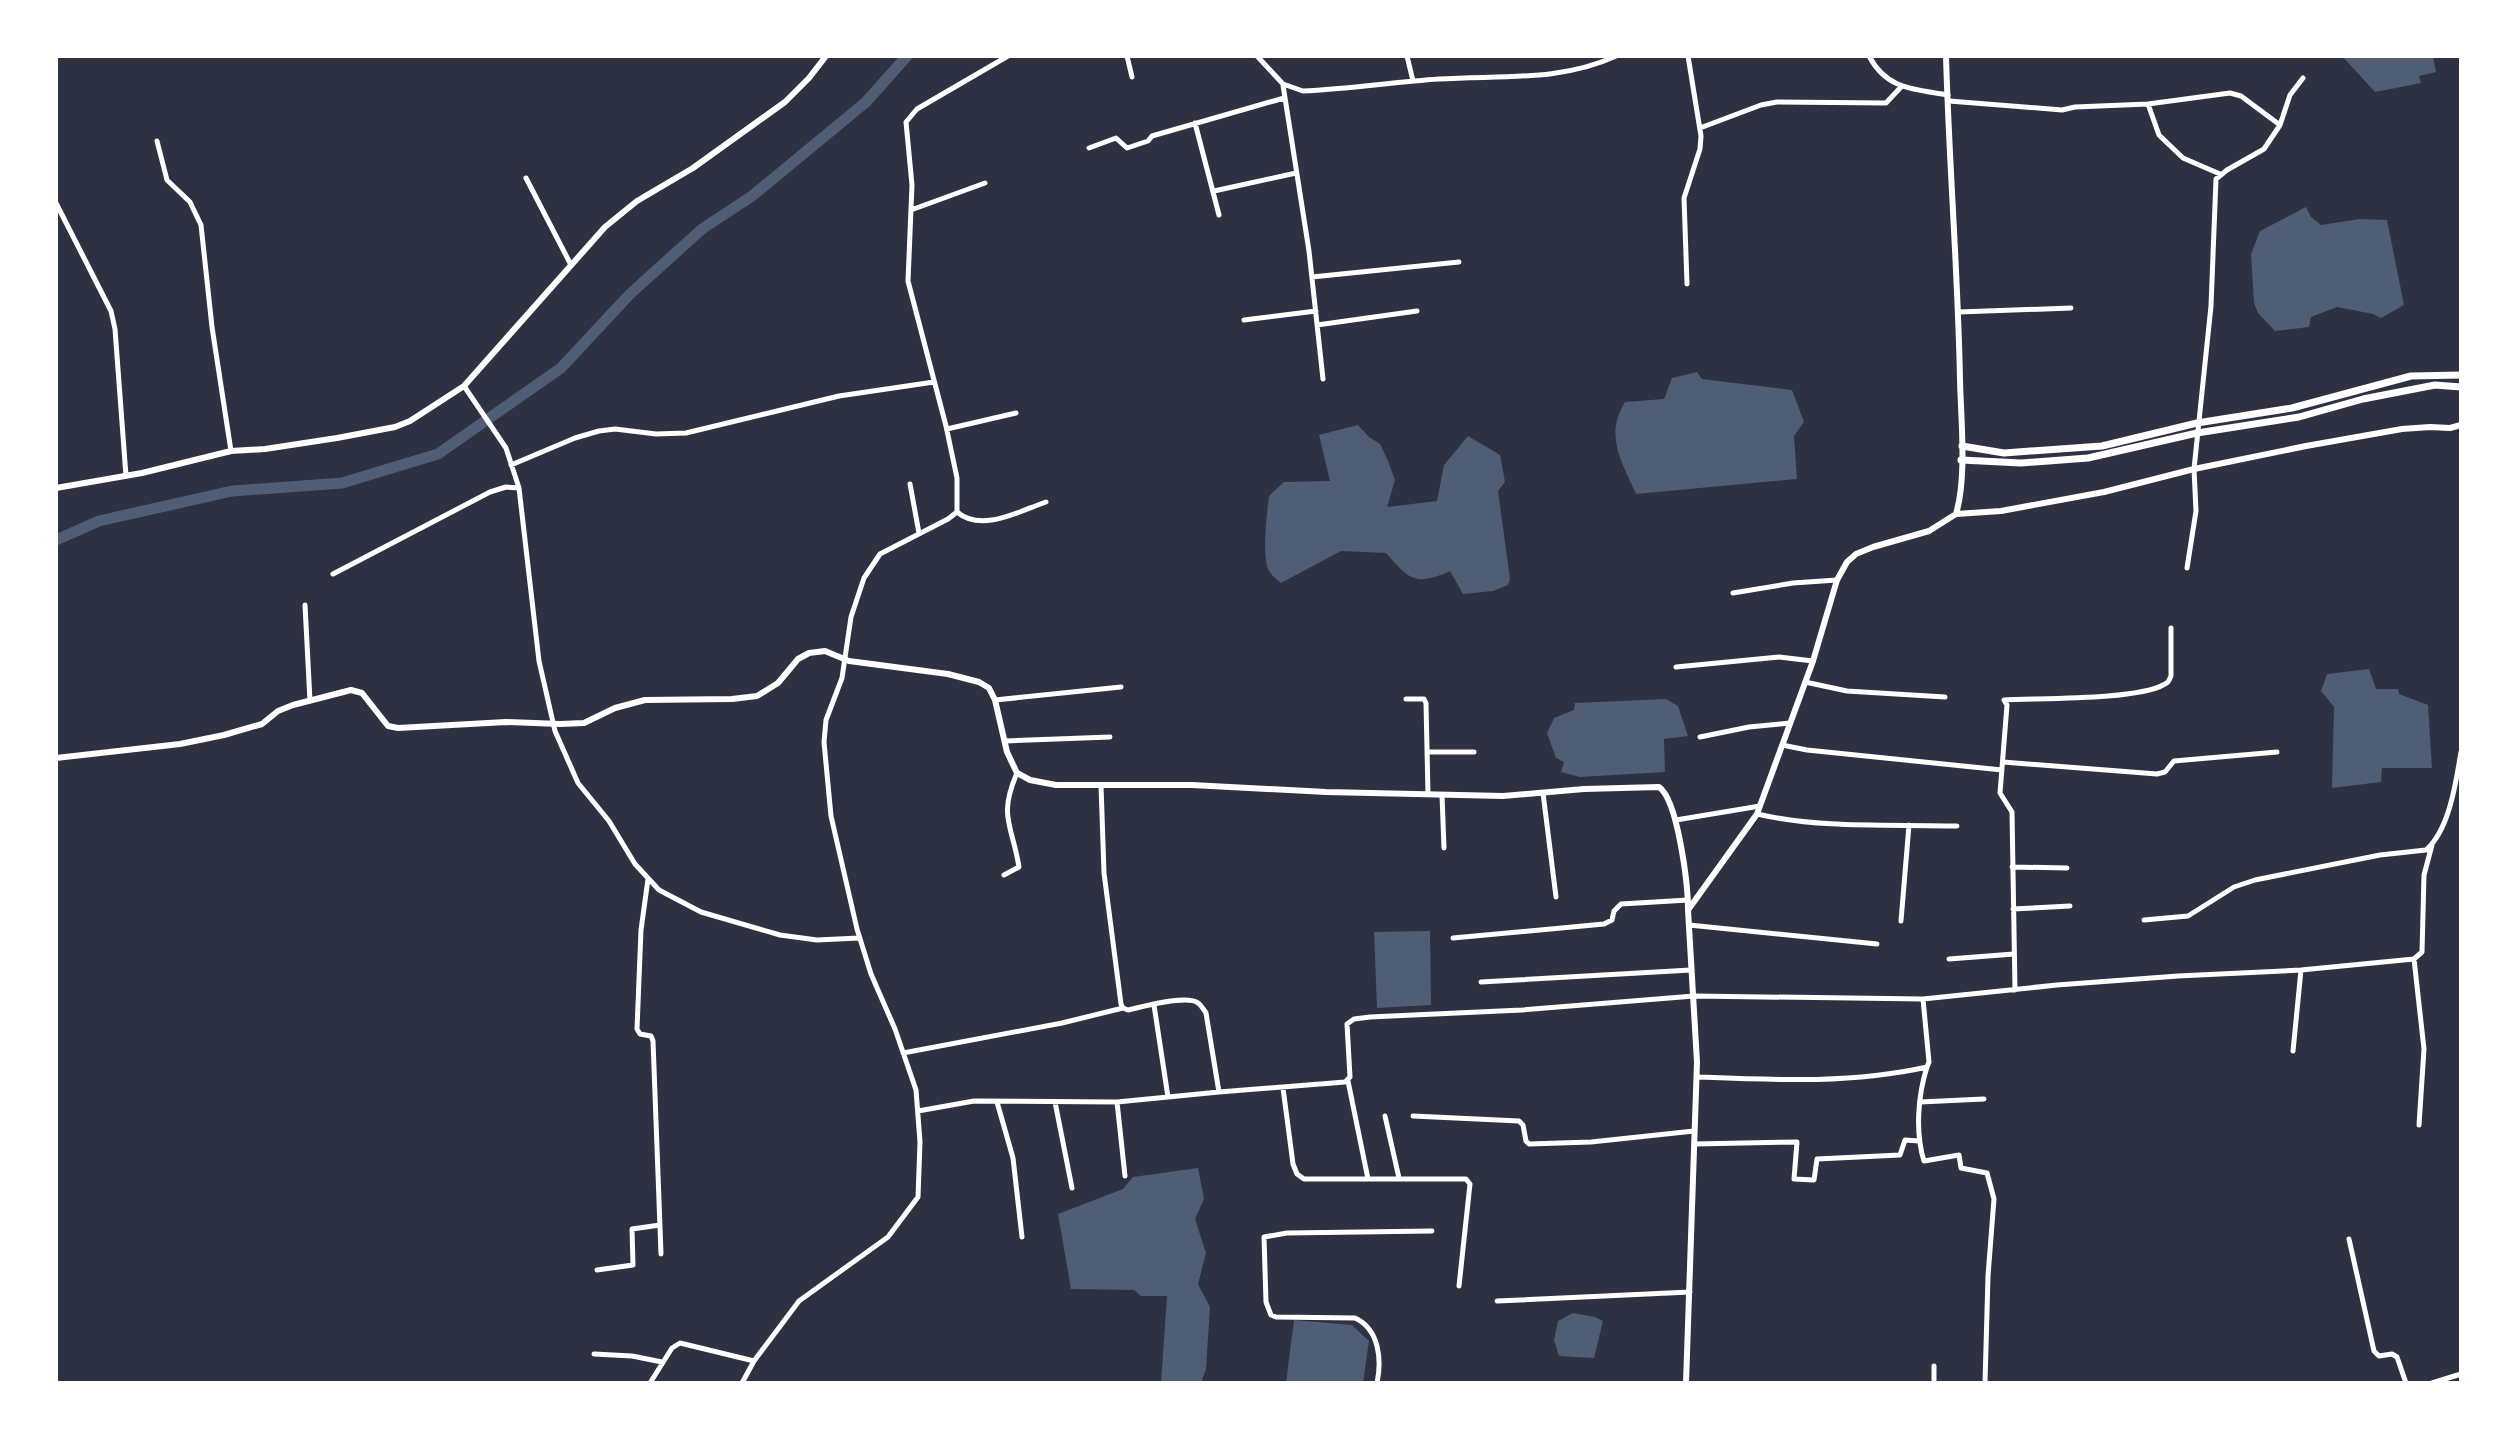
<svg xmlns="http://www.w3.org/2000/svg" width="2517" height="1439" viewBox="0 0 2517 1439" font-family="'Source Sans 3',sans-serif">
<rect width="100%" height="100%" fill="#2d3142"/>
<path fill="#4f5d75" d="M2342,56H2433L2436,72L2419,76L2421,83L2375,92Z
M2306,207L2311,217L2321,225L2360,219L2387,220L2404,305L2381,318L2373,314L2337,307L2311,317L2309,327L2275,331L2258,313L2254,303L2251,254L2260,231Z
M1697,372L1702,379L1792,390L1804,422L1794,436L1797,479L1636,494C1622,462 1604,436 1625,402L1664,399L1672,378Z
M1358,425L1369,437L1380,444L1388,461L1395,480L1387,507L1437,501L1444,465L1468,436L1500,455L1505,482L1498,491L1510,579L1508,585L1493,591L1463,594L1450,571C1415,587 1409,579 1386,553L1341,551L1281,583C1277,580 1270,574 1268,569C1262,554 1267,513 1269,496L1284,482L1330,481L1319,435Z
M2369,669L2376,689H2398L2399,694L2428,705L2432,768H2382L2381,782L2332,788L2334,707L2321,691L2327,674Z
M1666,699L1678,706L1688,736L1664,739L1665,772L1580,777L1561,772L1564,762L1556,758L1547,733L1554,718L1574,710L1575,703Z
M1430,931L1431,1005L1377,1008L1374,932Z
M1198,1168L1204,1199L1195,1219L1206,1253L1198,1284L1210,1307L1206,1369L1201,1383H1161L1167,1296H1141L1134,1290L1071,1289L1058,1214L1123,1189L1133,1177Z
M1573,1313L1595,1317L1603,1321L1594,1358L1559,1356L1554,1340L1558,1321Z
M1294,1320L1352,1325L1369,1341L1363,1383H1286Z"/>
<g fill="none" stroke-linecap="round" stroke-linejoin="round">
<path stroke="#4f5d75" stroke-width="11" d="M56,540L99,521L232,491L342,483L438,454L561,368L630,294L702,229L752,196L866,102L907,56"/>
<path stroke="#fff" stroke-width="5" d="M1127,56L1132,77
M1257,56L1283,84L1303,91C1349,89 1394,82 1439,79C1500,75 1560,82 1616,56
M1407,56L1413,81
M1869,56C1887,90 1914,89 1948,95
M1283,85L1309,251L1323,379
M1949,101L2062,110L2075,107L2148,104L2230,93L2241,96L2280,125
M2148,104L2159,135L2183,158L2220,174
M1195,123L1219,215
M1700,128L1761,105L1777,102L1886,103L1901,87
M157,141L167,180L190,202L201,225L212,327L231,451
M1089,148L1116,138L1127,148L1148,141L1152,136L1284,98
M526,178L571,265
M1214,191L1296,173
M56,203L111,311L115,329L126,476
M911,210L985,183
M1312,277L1459,262
M1687,284L1684,198L1700,149L1701,136L1688,56
M1959,312L2071,308
M1244,320L1316,311
M1317,325L1417,311
M464,386L506,448L519,488L539,661L555,731L578,783L609,821L635,864L659,890L701,912L780,935L817,940L859,938
M947,429L1016,413
M511,465L575,438L599,431L615,429L656,434L686,433L839,396L934,382
M910,484L919,533
M957,512C982,533 1019,511 1046,502
M2187,568L2196,511L2194,469L2211,306L2216,179L2227,170L2264,149L2280,125L2290,95L2303,78
M333,574L490,492L506,487L519,488
M1733,593L1793,583L1837,580
M305,605L310,701
M1676,667L1779,657L1813,661
M1805,682L1847,691L1945,697
M1406,699H1424L1426,703L1428,794
M995,700L1121,687
M1700,737L1749,727L1790,723
M1005,741L1110,737
M1782,745L1807,750L2002,770
M1428,752H1474
M2003,762L2157,774L2165,772L2174,761L2277,752
M1101,785L1104,873L1121,1004L1123,1008L1128,1010C1142,1007 1187,994 1198,1003C1201,1005 1204,1010 1206,1013L1219,1092L1345,1082L1350,1077L1347,1024L1354,1019L1370,1017L1522,1010L1694,996L1923,999L2057,985L2178,976L2301,970L2414,959L2422,952L2424,875L2432,845
M1543,793L1556,897
M1442,795L1444,848
M1757,814C1823,829 1890,824 1957,826
M1676,820L1760,806
M2012,867L2067,868
M1004,875L1019,867C1012,824 998,817 1017,773
M648,879L641,930L637,1029L640,1034L651,1036L653,1041L661,1254
M2013,909L2070,906
M2144,920L2188,916L2234,887L2255,880L2380,855L2426,850C2450,829 2456,781 2461,752
M1901,921L1909,825
M1689,925L1877,944
M1453,938L1604,924L1612,920L1614,911L1621,904L1688,900
M1949,959L2014,954
M2414,959L2424,1049L2419,1125
M1481,982L1691,970
M2015,990L2012,812L2000,793L2007,705L2004,700C2039,698 2136,700 2163,685C2169,682 2168,682 2171,676V628
M1154,1005L1168,1097
M2293,1051L2301,970
M903,1053L1062,1023L1123,1008
M1927,1067C1918,1095 1915,1132 1924,1161L1959,1155L1961,1168L1987,1173L1994,1199L1988,1276L1985,1383
M1697,1077C1773,1080 1852,1084 1927,1067L1929,1062L1923,999
M1348,1081L1368,1179
M1283,1088L1293,1164L1297,1174L1304,1179H1466L1470,1184L1459,1286
M997,1102L1013,1158L1022,1237
M1055,1102L1072,1188
M1117,1102L1125,1176
M1920,1102L1984,1099
M918,1111L974,1101L1117,1102L1219,1092
M1385,1116L1399,1178
M1413,1116L1519,1121L1523,1125L1526,1141L1529,1144L1591,1142L1694,1131
M1694,1144L1797,1142L1794,1179L1814,1180L1817,1159L1900,1155L1905,1140L1919,1141
M2349,1239L2374,1351L2379,1356L2392,1354L2397,1357L2406,1383
M597,1270L633,1265L632,1229L660,1225
M1497,1301L1690,1292
M594,1354L632,1356L662,1362
M650,1383L672,1348L680,1343L754,1361
M742,1383L754,1361L799,1301L888,1237L918,1197L920,1142L916,1090L895,1029L871,974L857,929L831,816L824,742L826,720L842,678L851,617L864,578L880,554L948,519L957,512V478L946,426L908,281L912,185L906,122L917,109L1008,56
M1377,1383C1382,1359 1379,1329 1355,1318L1276,1317L1271,1315L1266,1302L1264,1237L1287,1233L1432,1231
M1934,1383V1366
M2432,1383L2461,1374"/>
<path stroke="#fff" stroke-width="6" d="M1946,56C1949,164 1958,272 1960,380C1961,421 1967,477 1956,514
M56,488L142,473L231,451L265,449L337,438L395,427L410,421L464,386L605,227L637,201L693,168L785,102L809,78L826,56
M56,758L180,744L224,735L262,724L278,711L293,705L351,690L362,693L388,726L398,728L506,722L560,724L584,723L615,708L645,700L732,699L757,696L778,683L798,659L809,653L825,651L849,661L948,674L979,682L989,688L995,700L1007,752L1017,773L1030,780L1056,785H1192L1326,792L1503,796L1584,789L1659,787C1678,800 1688,885 1688,910
M1686,1383L1697,1062L1688,910L1757,814L1813,661L1837,580L1847,562L1856,554L1873,547L1929,531L1956,514L2001,511L2104,492L2194,469L2306,446L2402,429L2430,427L2450,428L2461,425"/>
<path stroke="#fff" stroke-width="7" d="M1962,446L2004,453L2102,446L2197,423L2292,408L2411,376L2461,375
M1961,460L2021,463L2088,458L2197,433L2299,417L2363,399L2435,385L2461,387"/>
</g>
<rect width="2517" height="1439" fill="none" stroke="#ffffff" stroke-width="116"/>
</svg>
